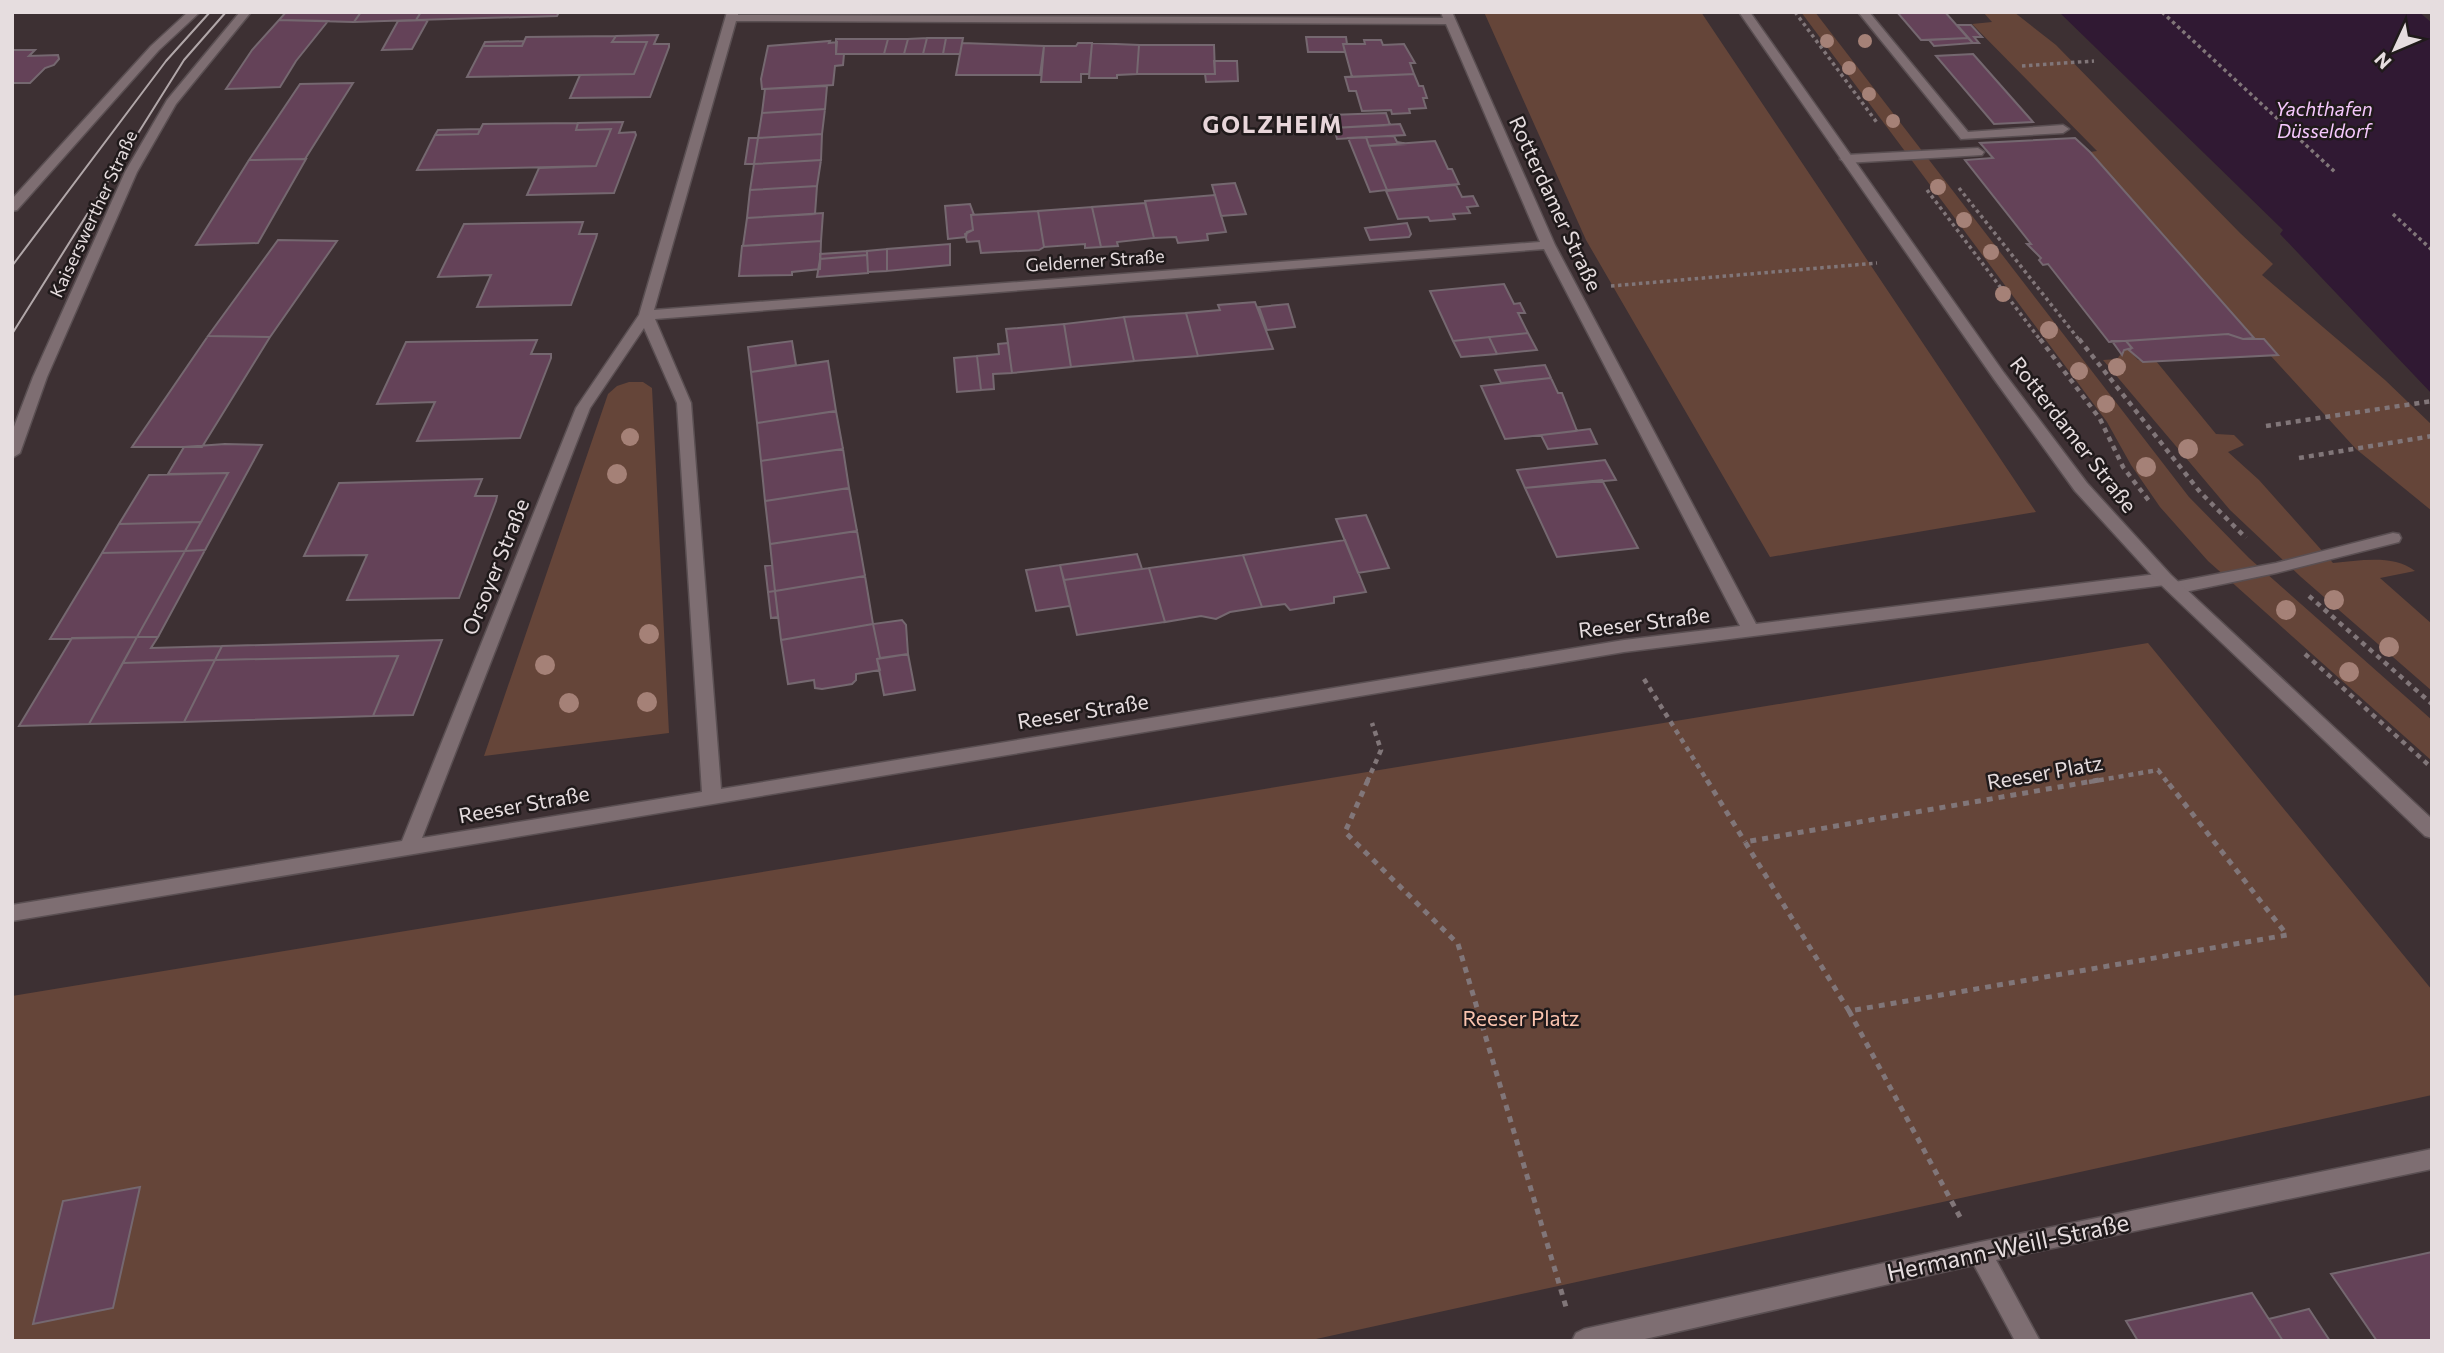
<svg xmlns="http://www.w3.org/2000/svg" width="2444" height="1353" viewBox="0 0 2444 1353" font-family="Commissioner,sans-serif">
<rect width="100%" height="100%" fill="#3d3033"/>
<path fill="#654539" d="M1484,12H1701L2036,512L1770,557L1586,240Z
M1801,12H1815L2189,497L2249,558L2432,720V761L2208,561L2160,507L2131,465L2107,422Z
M1983,12H2014L2056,45L2240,233L2273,264L2262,275L2385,380L2432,425V511L2356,449L2270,355L2278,354L2264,339L2254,338L2090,152L2097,151L1972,24L1992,22Z
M2124,350H2129L2138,360L2156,361L2216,434L2234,435L2244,445L2228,452L2259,480L2333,563C2359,561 2393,554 2415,571L2380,578L2432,624V691L2301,577L2230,510L2103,360L2117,359Z
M629,382H643L652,388L669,733L484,756L608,394L617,386Z
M2148,643L2432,990V1095L1307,1341H12V996Z"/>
<path fill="#301933" d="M2059,12H2419L2432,23V394L2280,234L2283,230Z"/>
<path fill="#644258" stroke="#756870" stroke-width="2" d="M286,12H361L354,22L279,20Z
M361,12H421L416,20L354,22Z
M421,12H559L557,16L416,20Z
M1897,12H1945L1968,38L1921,40Z
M279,20L328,21L296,61L280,87L226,89L252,50Z
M428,20L412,49L382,50L398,21Z
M1957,25H1971L1982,37H1974L1979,43H1973Z
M658,35L654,44H669V47L650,97L570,98L580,75L634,74L647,42H612L616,36Z
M616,36L612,42H647L634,74L467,77L483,46H522L526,37Z
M1306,37H1346L1347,44H1343L1345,52H1308Z
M927,38H946L943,54H923Z
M927,38L923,54H904L908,39Z
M946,38H963L960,54H943Z
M1968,38L1973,43L1934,46L1929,40Z
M836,39H888L884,54H836Z
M888,39H908L904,54H884Z
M1364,40H1381L1383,45L1404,44L1415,63H1410L1414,74L1352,77L1343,44H1365Z
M524,41L522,46H483L485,42Z
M830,41L829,43L837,42L836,54H844L843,65L835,66L833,85L762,89L761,79L768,46Z
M962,43L1044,46L1040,75H956Z
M1078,43H1092L1089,74H1081V82H1041L1044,46H1076Z
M1092,43L1139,45L1137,74L1117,75V78H1089Z
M1139,45H1214L1215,74H1137Z
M12,50H35L29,56L58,55L59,59L54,65L45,68L30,83H12Z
M1973,54L2033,122L1994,124L1936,56Z
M1214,61H1237L1238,81L1206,82L1205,74H1215Z
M1414,74L1419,86H1423L1427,98H1423L1426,108L1409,109L1410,113L1392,114L1391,110L1362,111L1356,91H1349L1345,77Z
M353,83L305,159L249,160L300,84Z
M827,86L825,109L762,113L765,89Z
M825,109L822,134L758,138L762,113Z
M1386,113L1390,125L1334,128L1330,115Z
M623,122L619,133L635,132L636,135L614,193L527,195L539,168L596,166L611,129L576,130L578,123Z
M578,123L576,130L611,129L596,166L417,170L435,135L478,134L483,124Z
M1400,124L1405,135L1337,139L1334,128Z
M480,129L478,134L435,135L438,130Z
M822,134L821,160L754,164L758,138Z
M1394,136L1397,142L1408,144L1369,146L1366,137Z
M1366,137L1369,146L1387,190L1370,192L1348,138Z
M749,138H758L754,164H745Z
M2075,138L2090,152L2254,338L2243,339L2228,334L2109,342L2048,264L2043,265L2039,260L2041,258L2027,244H2031L1965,160L1993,158L1980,143Z
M1435,141L1448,169H1452L1459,184L1387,190L1369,146Z
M306,159L258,243L196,245L249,160Z
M821,160L817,186L750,190L754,164Z
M1235,183L1246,214L1221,216L1212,185Z
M1456,185L1462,197L1473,196L1478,206L1467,207L1470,213L1453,214L1455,219L1430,221L1428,217L1398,219L1386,191Z
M817,186L815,214L747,218L750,190Z
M1215,195L1226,232L1207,234L1208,240L1178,243L1176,237L1154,238L1145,201Z
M1145,203L1154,238L1117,242L1118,246L1101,247L1092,207Z
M970,204L974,215H971L973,230L967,232L966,237L948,239L945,206Z
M1092,207L1101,247L1085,248V244L1044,247L1038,211Z
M1038,211L1044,247L1039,250L981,253L979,241L967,242L965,234L973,230L971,215Z
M823,213L821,241L743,246L747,218Z
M583,222L579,234H597L596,238L571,305L477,307L491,275L438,277L464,224Z
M1407,223L1411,234L1409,237L1370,240L1365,228Z
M278,240L337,241L270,337L208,336Z
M821,241L820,269L792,272V275L739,276L742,246Z
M950,244V265L887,271V249Z
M887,249V271L868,272L867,251Z
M867,251V255L820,259V254Z
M867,255L868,273L817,277L820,259Z
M1504,284L1514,304L1520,303L1525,313H1518L1528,333L1453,341L1430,291Z
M1255,302L1273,349L1198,356L1186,313L1220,310L1218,305Z
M1288,304L1295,327L1267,330L1259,307Z
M1186,313L1198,356L1134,361L1124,317Z
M1124,317L1134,361L1071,367L1064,324Z
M1064,324L1071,367L1012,373L1006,329Z
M1528,333L1537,350L1497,354L1489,337Z
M2228,334L2243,339H2264L2278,355L2143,362L2129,350L2132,348L2126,341Z
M208,336L270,337L202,447H132Z
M1489,337L1497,354L1461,357L1453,341Z
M537,340L531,354H551V358L520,438L417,441L435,402L377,404L406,342Z
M792,341L796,365L751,372L748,347Z
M2112,341H2126L2132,348L2124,350L2122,355Z
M1008,343L1012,373L993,374L994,389L981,390L977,356L999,354L998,344Z
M977,356L981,390L957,392L954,358Z
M828,361L836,411L757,423L751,372Z
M1545,365L1551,378L1501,383L1495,370Z
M1551,378L1558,393H1562L1577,431L1505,439L1481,386Z
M836,411L843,449L761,461L757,423Z
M1590,429L1597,444L1548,449L1541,435Z
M225,444L262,445L205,550L185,551L228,473L168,474L184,447Z
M843,449L849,488L765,501L761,461Z
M1605,460L1616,480L1525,488L1517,470Z
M228,473L201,522L119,524L149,475Z
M482,479L475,496H497L496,501L459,598L347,600L367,555L304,556L339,483Z
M1602,480L1638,548L1557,557L1525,488Z
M849,488L857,531L770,544L765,501Z
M1366,515L1389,568L1358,573L1336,519Z
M201,522L185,551L102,553L119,524Z
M857,531L865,576L775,591L770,544Z
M1345,540L1366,592L1334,597V603L1290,610L1285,604L1262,607L1243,555Z
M205,550L158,637H137L185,551Z
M185,551L137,637L50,639L102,553Z
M1137,554L1142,569L1064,580L1060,565Z
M1243,555L1262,607L1230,612L1216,619L1201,616L1165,622L1149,568Z
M772,565L775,591L768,592L765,566Z
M1060,565L1070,606L1036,611L1026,570Z
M1149,568L1165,622L1077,635L1064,580Z
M865,576L873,624L781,640L775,591Z
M775,591L778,617L771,618L768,592Z
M902,620L906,625L908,654L880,658L873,624Z
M873,624L880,658L877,659L880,670L856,674V680L852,684L822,689L815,688L814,680L788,684L781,640Z
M137,637L89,724L19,726L72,638Z
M137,637H158L151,648L222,646L215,660L123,663Z
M442,640L413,715L373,716L398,656L215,660L222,646Z
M908,654L915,690L884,695L877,659Z
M398,656L373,716L184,722L215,660Z
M215,660L184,722L89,724L123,663Z
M140,1187L113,1308L33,1324L63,1201Z
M2432,1252V1341H2377L2331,1274Z
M2252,1293L2283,1341H2138L2126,1321Z
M2309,1309L2330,1341H2283L2269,1319Z"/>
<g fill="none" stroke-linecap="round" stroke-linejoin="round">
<defs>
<path id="service" d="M1858,12H1869L1968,132L2063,125L2069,129L2063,133L1961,139Z
M1978,148L1984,152L1982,155L1846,163L1840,159L1846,155Z
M2393,533L2399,534L2401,538L2399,542L2276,573L2175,594L2167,588L2175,582L2276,563Z"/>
<path id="minor" d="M727,12H738V15L1443,18L1441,12H1452L1555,245L1756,624L2165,573L2173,579L2165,585L1624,652L12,921V905L402,841L576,408L639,315ZM736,21L1446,24L1540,242L654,310ZM1544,249L1740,626L1624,640L721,789L691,403L655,319ZM644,328L677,403L702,792L422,838L590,408Z
M2432,1149V1169L1996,1260L2040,1341H2015L1974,1265L1636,1341H1572L1576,1333L1584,1329L1980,1242Z"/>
<path id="tertiary" d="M188,12H200L159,50L17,210L12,211V199L151,46Z
M240,12H251L176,104L137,172L47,377L20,453L12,458V432L33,377L125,172L167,100Z
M1739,12H1750L2004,373L2087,483L2171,575L2432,819V838L2425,836L2159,583L2075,491L1994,379Z"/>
</defs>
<use href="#service" stroke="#5a4f52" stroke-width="3"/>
<use href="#minor" stroke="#5a4f52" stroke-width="3"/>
<use href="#tertiary" stroke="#5a4f52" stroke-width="3"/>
<path stroke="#817679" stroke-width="3.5" stroke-dasharray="3.5 3.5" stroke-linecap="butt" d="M1795,12L1878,124
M2162,12L2335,172
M2022,66L2094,61
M1959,188L2080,341
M1927,190L2041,341
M2393,214L2432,250
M1611,286L1877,263"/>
<path stroke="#817679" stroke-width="4.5" stroke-dasharray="5 5" stroke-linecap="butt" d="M2040,339L2100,419L2123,467L2149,501
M2079,339L2200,492L2246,538
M2266,426L2432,401
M2299,458L2432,436
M2309,596L2432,704
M2305,654L2432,768
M1644,679L1708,782
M1367,782L1381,750L1372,723
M2089,782L2158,770L2167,782"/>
<path stroke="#817679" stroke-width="5" stroke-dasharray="6 6" stroke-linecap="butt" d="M1368,780L1345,832L1458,944L1566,1307
M1707,780L1745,842
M2099,780L1745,842L1849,1011L2287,935L2166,780
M1849,1011L1960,1217"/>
<use href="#service" fill="#7e6e72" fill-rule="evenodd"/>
<use href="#minor" fill="#7e6e72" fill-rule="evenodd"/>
<use href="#tertiary" fill="#7e6e72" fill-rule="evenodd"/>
<path stroke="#b1a7a9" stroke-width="2" d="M12,266L166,61L210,12
M12,334L184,60L226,12"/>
</g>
<g fill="#a58177">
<circle cx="1827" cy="41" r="7"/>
<circle cx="1865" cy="41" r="7"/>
<circle cx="1849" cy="68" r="7"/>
<circle cx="1869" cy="94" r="7"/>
<circle cx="1893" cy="121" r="7"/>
<circle cx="1938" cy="187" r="8"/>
<circle cx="1964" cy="220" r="8"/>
<circle cx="1991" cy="252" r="8"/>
<circle cx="2003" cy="294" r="8"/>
<circle cx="2049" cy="330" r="9"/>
<circle cx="2117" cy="367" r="9"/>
<circle cx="2079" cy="371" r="9"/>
<circle cx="2106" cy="404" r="9"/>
<circle cx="630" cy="437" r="9"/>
<circle cx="2188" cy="449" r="10"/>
<circle cx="2146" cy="467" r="10"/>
<circle cx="617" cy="474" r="10"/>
<circle cx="2334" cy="600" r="10"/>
<circle cx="2286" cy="610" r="10"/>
<circle cx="649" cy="634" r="10"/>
<circle cx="2389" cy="647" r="10"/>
<circle cx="545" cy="665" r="10"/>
<circle cx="2349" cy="672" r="10"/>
<circle cx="647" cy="702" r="10"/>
<circle cx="569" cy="703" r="10"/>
</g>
<g text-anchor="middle" stroke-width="5" stroke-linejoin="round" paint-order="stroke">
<g font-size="18" fill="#e6dddf" stroke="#201a1b">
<text transform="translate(94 214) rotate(-65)" y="6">Kaiserswerther Straße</text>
<text transform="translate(1095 261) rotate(-4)" y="6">Gelderner Straße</text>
</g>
<g font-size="19" font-style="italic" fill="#f6c8fd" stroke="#201a1b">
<text x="2324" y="116">Yachthafen<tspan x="2324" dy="22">Düsseldorf</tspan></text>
</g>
<g font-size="21" fill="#e6dddf" stroke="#201a1b">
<text transform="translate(1555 204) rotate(65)" y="7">Rotterdamer Straße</text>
<text transform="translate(2073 435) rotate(52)" y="7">Rotterdamer Straße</text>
<text transform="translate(496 567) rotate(-68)" y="7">Orsoyer Straße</text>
<text transform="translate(1644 623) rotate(-7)" y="7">Reeser Straße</text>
<text transform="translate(1083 712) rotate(-9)" y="7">Reeser Straße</text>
<text transform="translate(2045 773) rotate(-10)" y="7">Reeser Platz</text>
<text transform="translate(524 805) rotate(-10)" y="7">Reeser Straße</text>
</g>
<g font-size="21" fill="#fac3ae" stroke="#201a1b">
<text x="1521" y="1026">Reeser Platz</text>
</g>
<g font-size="23" font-weight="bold" letter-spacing="2" fill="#e8d6da" stroke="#201a1b">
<text x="1273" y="133">GOLZHEIM</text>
</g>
<g font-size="24" fill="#e6dddf" stroke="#201a1b">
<text transform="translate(2008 1248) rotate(-12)" y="8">Hermann-Weill-Straße</text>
</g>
</g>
<rect width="2444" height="1353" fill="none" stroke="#e6dddf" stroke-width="28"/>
<g transform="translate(2395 49) rotate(226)" stroke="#201a1b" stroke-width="5" paint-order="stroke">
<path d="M0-5L12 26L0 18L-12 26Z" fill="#e6dddf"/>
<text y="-10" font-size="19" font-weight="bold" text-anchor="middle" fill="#e6dddf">N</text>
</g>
</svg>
